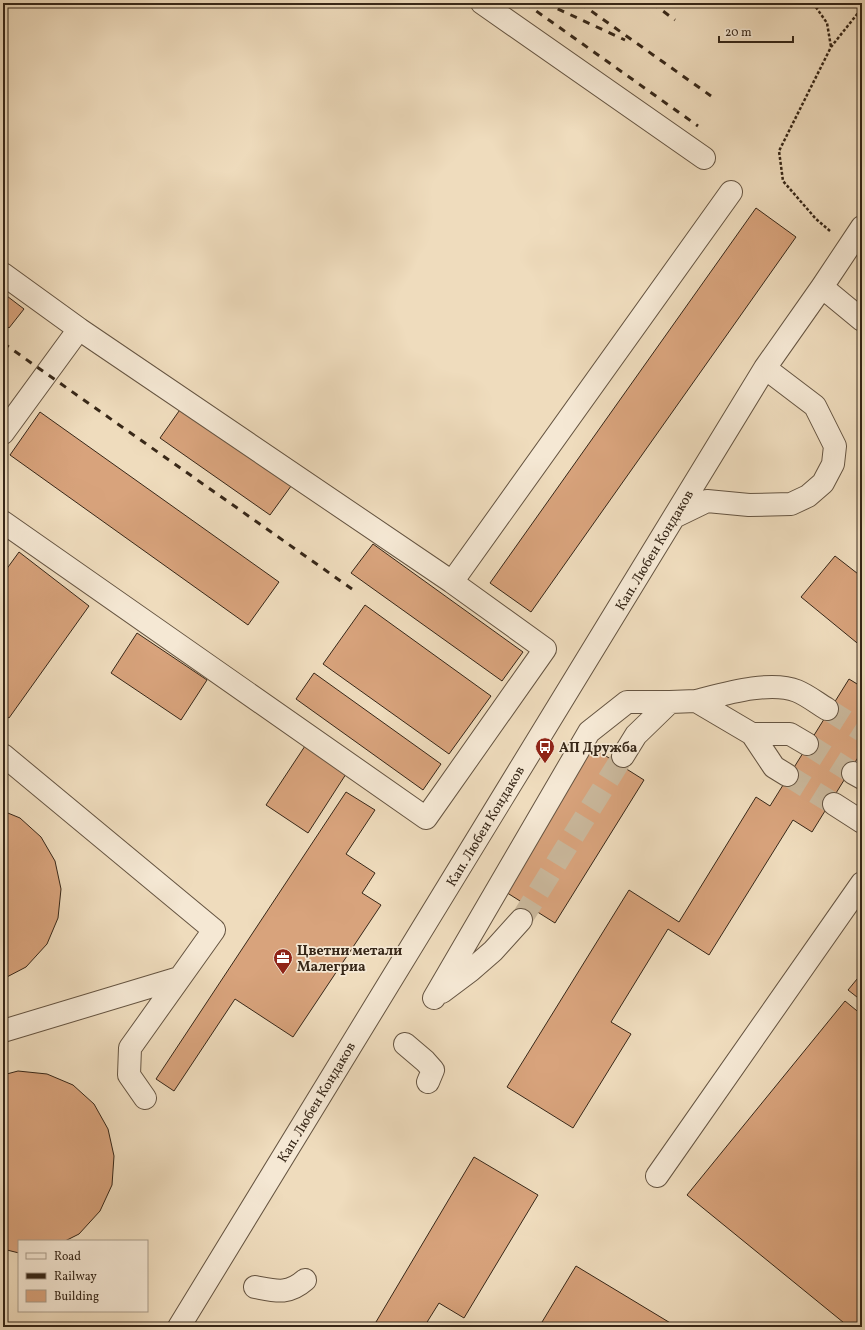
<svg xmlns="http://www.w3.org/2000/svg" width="865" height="1330" viewBox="0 0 865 1330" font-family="Vollkorn,serif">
<rect width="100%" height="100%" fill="#efdcbd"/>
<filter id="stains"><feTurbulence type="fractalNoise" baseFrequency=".005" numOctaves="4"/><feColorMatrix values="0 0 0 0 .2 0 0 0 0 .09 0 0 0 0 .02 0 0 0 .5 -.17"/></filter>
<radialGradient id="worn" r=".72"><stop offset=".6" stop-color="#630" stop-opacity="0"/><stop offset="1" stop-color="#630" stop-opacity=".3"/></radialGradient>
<path fill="#d8a37c" stroke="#372718" d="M756,208L796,237L531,612L490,583Z
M3,293L24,309L9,328L3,323Z
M184,404L294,482L270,515L160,438Z
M40,412L279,582L248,625L10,455Z
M373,544L523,652L502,681L351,573Z
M19,552L89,606L9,718L3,714V574Z
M835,556L862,577V647L801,597Z
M365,605L491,696L449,754L323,664Z
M137,633L207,680L181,720L111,673Z
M314,673L441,764L423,790L296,699Z
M849,679L862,687V751L812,832L793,820L709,955L668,929L611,1022L631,1034L573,1128L507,1087L629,890L679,922L756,797L770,806Z
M305,746L346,774L308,833L266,805Z
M590,746L644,780L555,923L501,889Z
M346,792L375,810L346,854L375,873L362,893L381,905L293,1037L235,999L174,1091L156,1079Z
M3,811L20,818L41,837L55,861L61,889L58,918L47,944L26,967L3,979Z
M862,973V1001L848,990Z
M845,1001L862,1015V1327H849L687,1195Z
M18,1071L47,1074L73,1085L94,1104L108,1129L114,1156L112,1185L100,1211L79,1234L65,1241H19V1253L3,1249V1075Z
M474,1157L538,1195L464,1318L439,1303L424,1327H373Z
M576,1266L677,1327H539Z"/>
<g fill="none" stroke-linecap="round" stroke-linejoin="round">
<path stroke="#cab89c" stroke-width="22" stroke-dasharray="22 11" stroke-linecap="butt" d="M827,709L862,731
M807,744L853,773
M787,775L834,804
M521,920L623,756"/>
<defs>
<path id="minor" d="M482,3L704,158
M3,274L79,329L452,582L731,192
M822,287L862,320
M3,433L79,329
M674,517L707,501L749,505L791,504L808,496L823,483L833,464L835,446L815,406L765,368
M3,522L426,818L545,649L452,582
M696,701C724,694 770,680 797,691C807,695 817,703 827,709
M752,734H790L807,744
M3,755L214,930L130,1048L129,1075L145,1098
M623,756L636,735L670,702L696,701L752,734L774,767L787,775
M853,773L862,778
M834,804L862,822
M442,992L470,971L493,951L521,920
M434,998L589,732L627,702H670
M3,1031L179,978
M405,1044L425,1061L433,1070L428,1082
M657,1176L862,883
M255,1287C276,1291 288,1295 305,1280
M179,1327L765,368L822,287L862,227"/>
</defs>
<use href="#minor" stroke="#655441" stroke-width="24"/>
<path stroke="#372718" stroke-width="2.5" stroke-dasharray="3 2" stroke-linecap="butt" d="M813,3L827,23L831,47
M830,231L816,219L783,181L779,151L831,47L862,8"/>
<use href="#minor" stroke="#f5e8d4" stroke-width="22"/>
<path stroke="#372718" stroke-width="3" stroke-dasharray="7 7" stroke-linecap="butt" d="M525,3L698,126
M545,3L625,40
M580,3L711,96
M652,3L675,20
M3,343L352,589"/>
</g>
<defs>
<symbol id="bus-pin" viewBox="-11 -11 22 30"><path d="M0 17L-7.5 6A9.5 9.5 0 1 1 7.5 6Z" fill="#8f2418" stroke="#f5e8d4"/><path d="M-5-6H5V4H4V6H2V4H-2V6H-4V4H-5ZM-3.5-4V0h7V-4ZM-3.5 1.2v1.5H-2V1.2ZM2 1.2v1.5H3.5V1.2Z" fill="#fff"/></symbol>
<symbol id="office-pin" viewBox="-11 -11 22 30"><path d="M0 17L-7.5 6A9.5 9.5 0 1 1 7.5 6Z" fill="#8f2418" stroke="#f5e8d4"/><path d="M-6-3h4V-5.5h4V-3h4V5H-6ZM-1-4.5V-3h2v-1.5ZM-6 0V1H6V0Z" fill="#fff"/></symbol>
</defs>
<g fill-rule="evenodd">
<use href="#bus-pin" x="534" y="736" width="22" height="30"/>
<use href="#office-pin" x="272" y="947" width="22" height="30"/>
</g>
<g text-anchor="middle" stroke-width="3.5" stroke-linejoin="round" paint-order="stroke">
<g font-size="14" fill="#372718" stroke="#f5e8d4">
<text transform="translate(654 550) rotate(-59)" y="5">Кап. Любен Кондаков</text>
<text transform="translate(485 826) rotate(-59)" y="5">Кап. Любен Кондаков</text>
<text transform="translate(316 1102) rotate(-59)" y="5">Кап. Любен Кондаков</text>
</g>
<g font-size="14" font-weight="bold" fill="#372718" stroke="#f5e8d4" text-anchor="start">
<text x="559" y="752">АП Дружба</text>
<text x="297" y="955">Цветни метали<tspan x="297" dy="16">Малегриа</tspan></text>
</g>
</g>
<rect width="865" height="1330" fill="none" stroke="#efdcbd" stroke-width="16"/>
<rect x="4" y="4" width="857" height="1322" fill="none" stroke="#372718" stroke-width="2"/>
<rect x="8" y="8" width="849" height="1314" fill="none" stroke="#372718"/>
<rect x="18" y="1240" width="130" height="72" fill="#f5e8d4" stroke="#a99b89"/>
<rect x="26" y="1253" width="20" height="6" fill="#f5e8d4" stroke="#a99b89"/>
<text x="54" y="1260" font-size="12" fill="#372718">Road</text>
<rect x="26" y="1273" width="20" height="6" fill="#372718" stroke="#a99b89"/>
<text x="54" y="1280" font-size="12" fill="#372718">Railway</text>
<rect x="26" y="1290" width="20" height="12" fill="#d8a37c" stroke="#a99b89"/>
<text x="54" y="1300" font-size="12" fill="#372718">Building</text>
<path d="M719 36v6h74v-6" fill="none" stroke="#372718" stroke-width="2"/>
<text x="725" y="36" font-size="12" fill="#372718" stroke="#f5e8d4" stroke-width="3" paint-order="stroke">20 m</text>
<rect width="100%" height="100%" filter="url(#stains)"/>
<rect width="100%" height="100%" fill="url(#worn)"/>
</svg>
